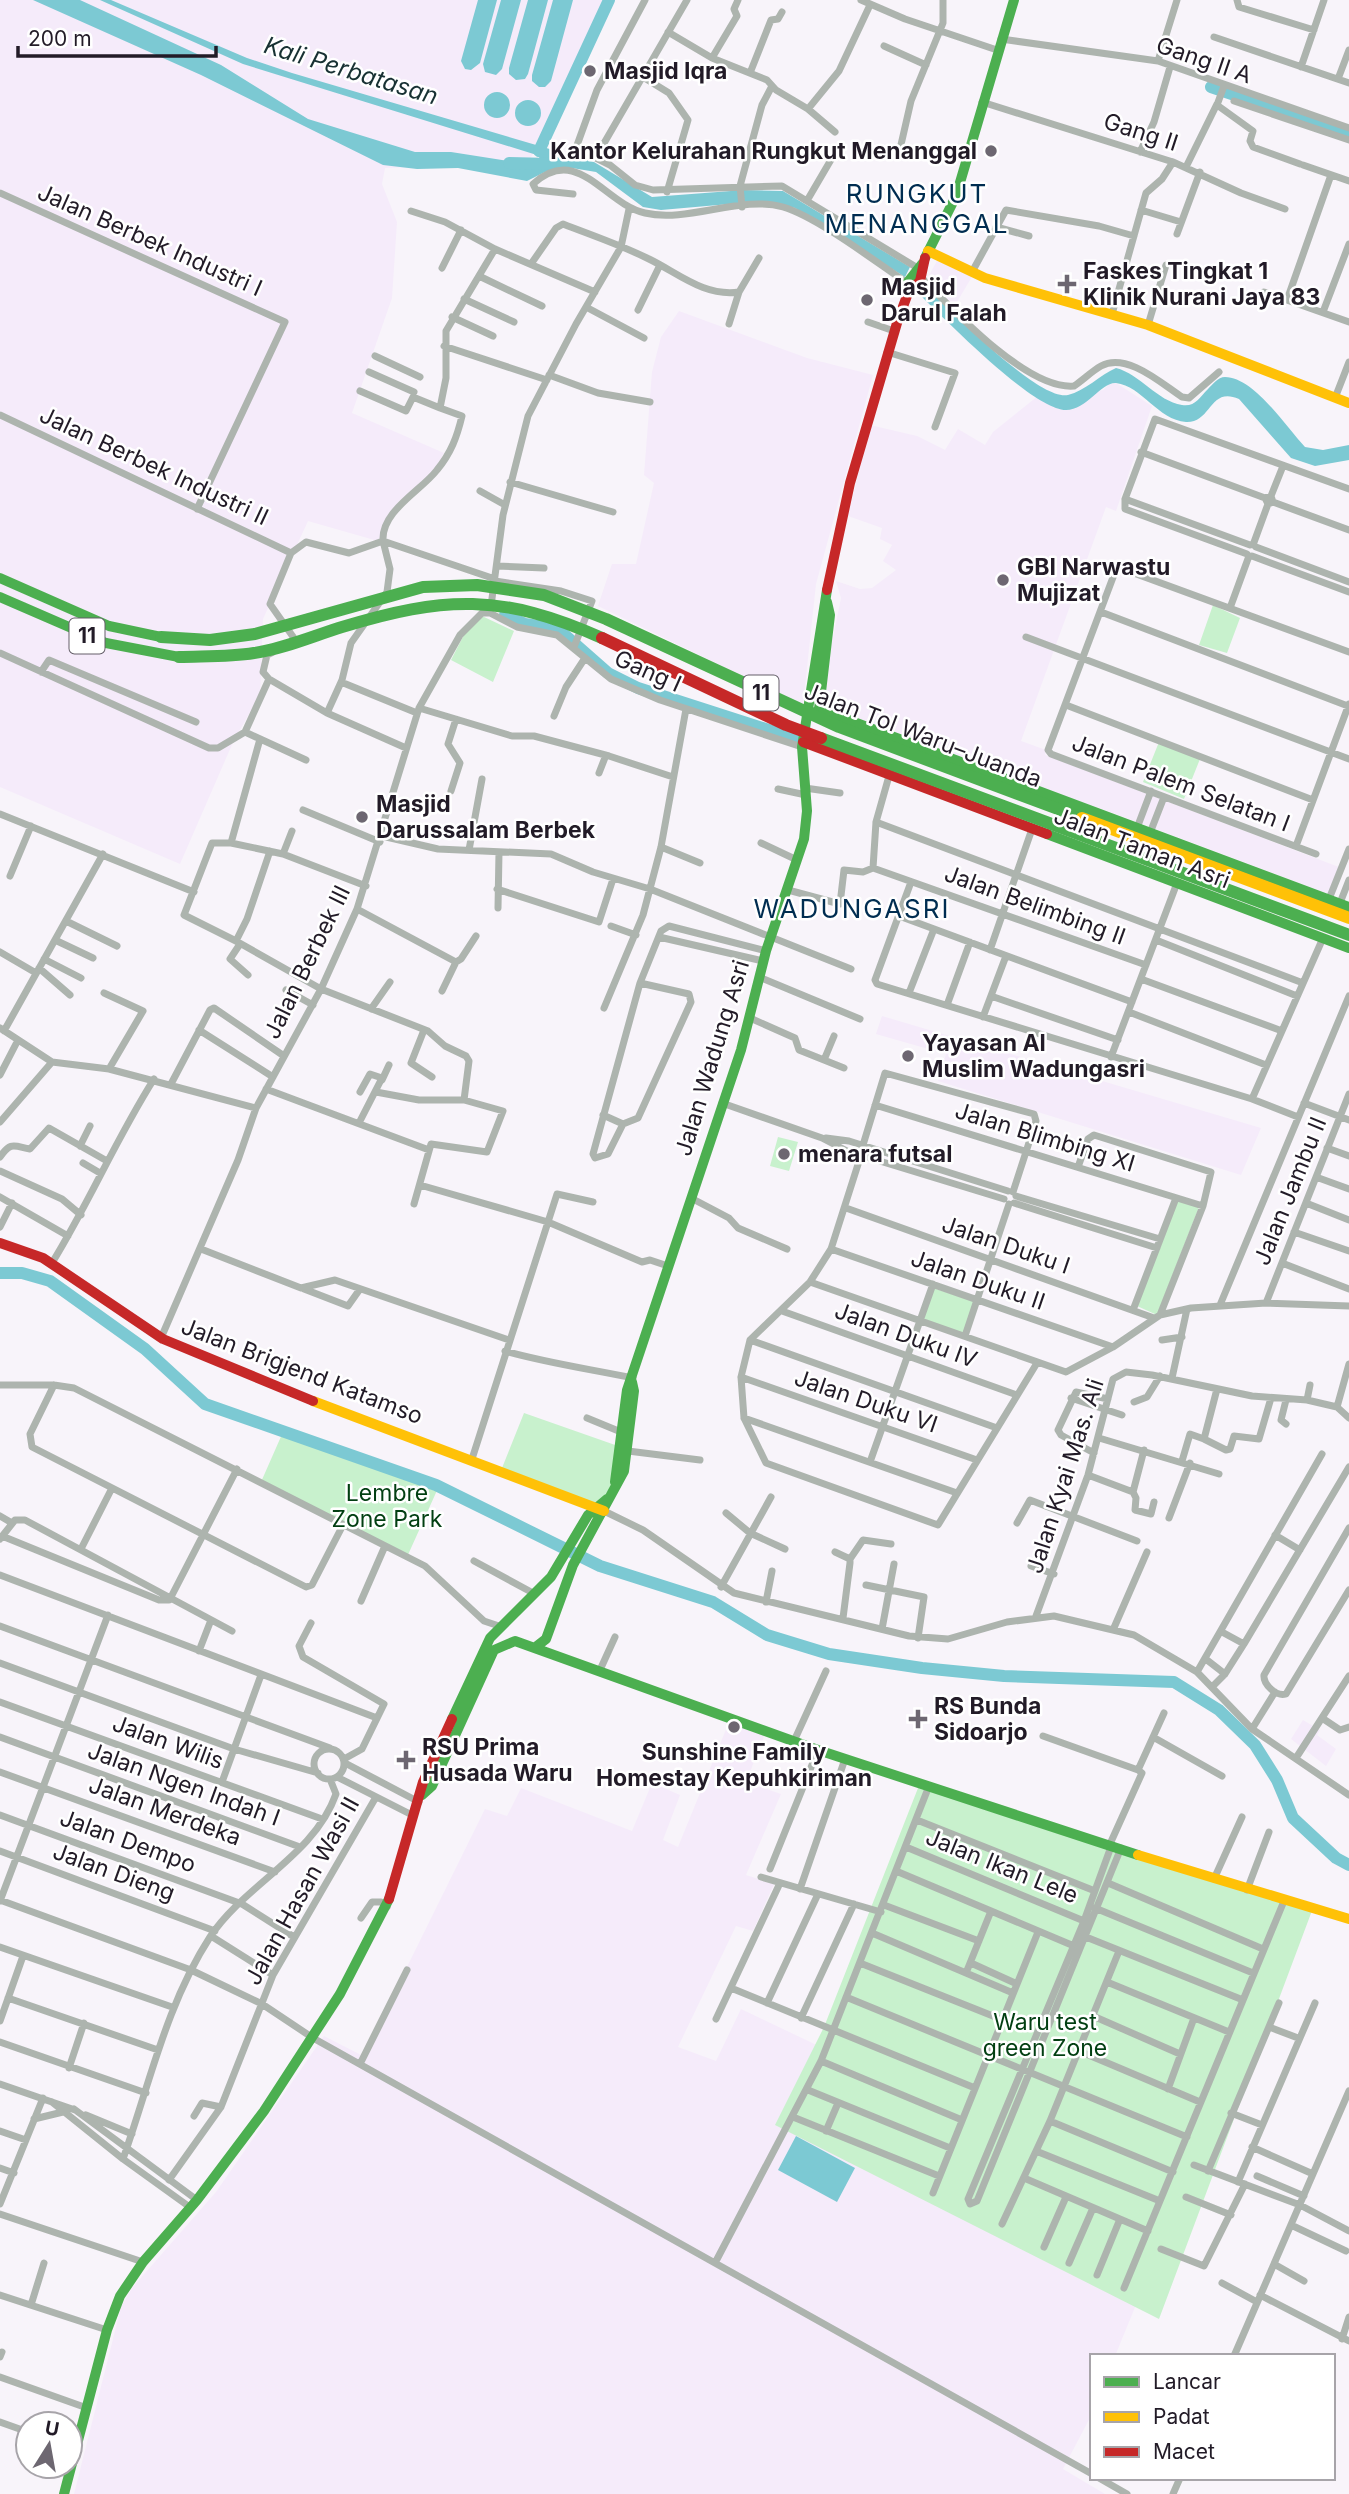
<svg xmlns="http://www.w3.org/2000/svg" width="1349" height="2494" viewBox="0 0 1349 2494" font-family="Inter,sans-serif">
<rect width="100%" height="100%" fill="#f8f4fa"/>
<path fill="#f5ebfa" d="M0,0H604L528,164L385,168L382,184L397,222L392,298L352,413L444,453L429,479L399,501L378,541L308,521L263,619L260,695L234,740L180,864L0,787Z
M939,257L973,275L954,307L926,281Z
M679,311L807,358L873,375L816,584L803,705L598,606L612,564H636L654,483L644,475L652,372L661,337Z
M1116,383L1152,406L1116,511L1106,507L1021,741L1046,750L1045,755L1344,869L1334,896L1105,810L818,712L841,598L836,581L860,589L872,588L896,570L883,561L892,545L880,539L882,528L848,516L870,425L917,436L945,450L958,429L985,445L993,432L1038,396L1048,403L1103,390L1109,384Z
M882,1016L1261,1128L1241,1175L938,1081L946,1054L876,1034Z
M1303,1720L1320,1730L1317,1735L1336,1749L1326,1766L1291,1739Z
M729,1722L765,1734L746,1782L781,1794L746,1875L774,1884L753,1931L736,1926L678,2047L716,2061L741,2009L827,2050L1138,2300L1115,2356H1092V2414L1063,2469L1105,2494H74L121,2307L132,2288L216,2192L324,2036L363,2056L485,1809L507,1816L521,1788L632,1831L652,1783L680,1795L663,1840L678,1847Z"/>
<path fill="#c8f1cd" d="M1213,605L1240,618L1227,653L1199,645Z
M482,616L514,631L493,682L451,660L468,627Z
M1159,742L1200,759L1184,799L1143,782Z
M778,1137L798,1142L789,1171L770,1166Z
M1177,1201L1199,1207L1157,1315L1137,1306Z
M933,1288L976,1302L964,1334L922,1320Z
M524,1413L618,1446C617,1471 616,1490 594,1504L502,1468Z
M283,1432L439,1486L407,1557L261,1482Z
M920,1783L1313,1908L1159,2319L775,2125L824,2027Z"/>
<path fill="#7cc9d3" d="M33,0H80L221,65L308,119L415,152H451L535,165L540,156L243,64L100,0H111L247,58L292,73L594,162L652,197L744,190L783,191L910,267L905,277L795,208L764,201L661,210L643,207L596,172L572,168L545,172L527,181L458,168L417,169L383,165L201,75Z
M478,0H497L480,63L471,70L465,69L461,61Z
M501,0H521L502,69L496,75L485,72L483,64Z
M528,0H548L528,74L525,79L516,80L509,74V68Z
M553,0H573L551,81L545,87H539L532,81V75Z
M484 105a13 13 0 1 1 26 0a13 13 0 1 1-26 0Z
M515 113a13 13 0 1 1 26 0a13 13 0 1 1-26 0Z
M924,285C947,307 1039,402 1068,395C1085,391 1100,375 1116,368C1140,374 1157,401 1182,405C1195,407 1199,398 1208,389C1212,385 1218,377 1225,377C1254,377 1287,428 1305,447L1323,450L1349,445V460L1315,466L1291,458L1239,399C1209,386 1212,423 1186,422C1158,420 1142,386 1116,383C1101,382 1087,410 1066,410C1032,409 946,320 920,295Z
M796,2136L855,2168L837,2202L778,2170Z"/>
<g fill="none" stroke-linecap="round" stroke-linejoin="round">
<path stroke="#7cc9d3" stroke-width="12" d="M1211,87L1349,134
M539,151L609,0
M509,163L551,164
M505,615L525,624L558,629L608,673L638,688L800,740
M0,1273H22L50,1281L145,1349L205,1404L436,1485L600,1566L713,1602L767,1635L829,1654L922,1668L1004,1676L1174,1682L1219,1710L1255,1745L1277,1780L1293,1818L1336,1858L1349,1865"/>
<path stroke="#adb4ae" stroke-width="7" d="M645,0L597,90L576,148L610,165L635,185L653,190L782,186L921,270
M861,0L905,19L997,50
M1237,0L1239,7L1314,30
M668,32L712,58L767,80L776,90L808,109L835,132
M1214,37L1349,83
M1001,39L1158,61L1349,128
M884,46L926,65
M712,58L737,16L734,9L738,0
M1158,61L1177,0
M1301,67L1324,0
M750,73L771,20L778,19L782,12
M643,77L669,93L688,120L667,192
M1338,79L1349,50
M1224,86L1217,105L1253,131L1250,141L1253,147L1300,164
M1234,101L1349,140
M982,102L1173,162L1241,193L1285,209
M808,109L839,71L870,5
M900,149L911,101L943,23V0
M1140,152L1154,122L1170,67
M596,157L687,0
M1303,165L1349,181
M1186,167L1217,104
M0,193L285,322L197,509
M573,194L536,190L533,184C578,143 604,204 645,213C688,223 742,195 783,207C817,217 876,262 907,283
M808,199L832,158
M742,207L740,186L762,105L772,86
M1141,210L1181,222
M411,211L445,222L495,249L595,292
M996,227L1029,236
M1177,234L1200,172
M531,264L556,228L563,224C591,235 621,245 649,259C678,273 704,297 739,292L759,258
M442,268L461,230
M972,272L1006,210L1099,226L1134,236
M479,276L542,306
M921,277C952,309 1027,390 1074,386C1083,380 1092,371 1101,366C1127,352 1162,384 1182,397L1189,398L1219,372
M1264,292L1349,322
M464,299L514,322
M1287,300L1331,175
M586,307L644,338
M638,310L660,265
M1323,312L1349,244
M1112,314L1146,193L1162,179L1173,162
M452,317L493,336
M868,322L894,331
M729,324L739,292
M1148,325L1166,265
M444,346L547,380
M887,352L955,373L935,427
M375,356L420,377
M369,372L414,392
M549,375L598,393L650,402
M360,391L406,411L413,397L440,408
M1335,398L1349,362
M0,415L291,553
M1141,452L1265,498L1271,496L1273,502L1268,504L1265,498
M510,482L613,512
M480,491L505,505
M1271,496L1283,466
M1125,499L1250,545
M1273,502L1349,530
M383,541C381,511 421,491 437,470C451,453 457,437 462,416L440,408L446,378V331L495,249
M1253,545L1268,504
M1256,547L1349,582
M291,553L270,604L296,641
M291,553L306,542L349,553L383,541L495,579
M1247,554L1125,509V499L1155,419L1349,489
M1252,556L1349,592
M497,566L544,568
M495,581L561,591L592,601L574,647
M491,606L503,515L528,416L576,324L621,247L629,209
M1230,608L1249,556
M1101,612L1348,706
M490,613L517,627L557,635L611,679L660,700L802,747
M1026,637L1349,759
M273,652L267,655L263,672L269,679L327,713L406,748
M0,653L209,748H218L245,732
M41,672L49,660L196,722
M341,682L417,713
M1066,705L1313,800
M419,708L512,736H534L609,756L673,777
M327,713L342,680L351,643L387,592L390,569L383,541
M554,716L566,687L585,658
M245,732L306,760
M245,732L269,679
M599,773L606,755
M805,788L840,793
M778,789L806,795
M451,791L460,763L448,744L456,719
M303,810L380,842
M0,814L194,892
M876,822L1303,983
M1137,828L1151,791
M1150,833L1164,797
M382,836L438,849L551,854L593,872L650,889L851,969
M231,843L283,854L366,886
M761,843L797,860
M1296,846L1349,704
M661,847L700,863
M469,850L482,779
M270,851L247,919L236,941L321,989L428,1031L445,1046L466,1056L469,1061L464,1100
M283,854L292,831
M1316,854L1051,754L1048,750L1115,572L1120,568L1349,652
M873,868L1146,965
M873,868L876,822L889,776
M10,876L31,826
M911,882L875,980L877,984L1252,1099L1298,1117
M497,889L599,922L613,879
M788,890L840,904L844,870L863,872L873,868
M1329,899L1349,849
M1340,903L1349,880
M498,908L499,852
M357,909L456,962L461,959L476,936
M899,916L1132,1002
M66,921L117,946
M611,926L636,935
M659,937L763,961
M55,940L93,958
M1156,940L1297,996
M236,941L184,915L212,843H231L260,739
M240,944L230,959L248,975
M990,950L1032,829
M0,952L36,973
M44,959L81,978
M39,968L70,995
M759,977L860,1019
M1141,979L1282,1031
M286,990L313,1005
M442,991L456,962
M104,993L143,1011L109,1069
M909,993L934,929
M991,996L1118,1040
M947,1005L970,942
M604,1008L643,915L661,847L686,709
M371,1009L390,982
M1129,1012L1266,1065
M983,1017L1006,956
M750,1018L795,1038L799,1050L844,1068
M0,1028L52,1062L109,1069L256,1108
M199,1030L273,1077
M424,1030L411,1063L432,1077
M4,1031L103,854
M1111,1057L1177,883
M824,1060L834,1036
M0,1075L18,1040
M382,1080L389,1065
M171,1084L210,1010L214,1008L284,1056
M266,1089L429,1150
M376,1092L419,1100H464L503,1111L487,1152L431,1144L414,1204
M1252,1099L1323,938
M722,1103L822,1138L847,1151L1004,1199
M1304,1103L1349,1120
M875,1105L1203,1206
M603,1115L623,1124L638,1118L691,1002L689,994L640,983
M0,1122L52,1062
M359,1123L382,1078L370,1074L360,1092
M623,1124L608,1154L595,1158L593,1154L640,983L661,931L669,926L766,951
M826,1138L849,1141L1008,1191
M863,1145L885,1073L1034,1114L1036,1121L1013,1192
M80,1146L90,1126
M1327,1148L1349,1156
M861,1155L831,1249L810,1282L750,1340L741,1377L744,1418L766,1463L938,1525L1037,1363
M0,1157C11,1141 14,1146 30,1149L49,1128L107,1161
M83,1163L100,1173
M1078,1167L1088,1139L1094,1135L1211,1172L1203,1206L1160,1315
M0,1171L62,1199L81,1215
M1316,1177L1349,1189
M420,1185L548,1222L642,1262L650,1260L668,1266
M1016,1196L1160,1239
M0,1197L68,1236
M691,1198L729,1218L738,1228L787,1249
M1014,1203L1157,1248
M1306,1203L1349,1220
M846,1208L1154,1318
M0,1227L12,1203
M1294,1232L1349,1251
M201,1249L301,1288L335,1280L509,1340
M831,1249L1113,1347
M52,1263C89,1203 116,1139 154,1079
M1282,1263L1349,1289
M810,1282L1066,1372L1113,1347L1160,1315L1191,1308L1266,1303L1349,1306
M304,1289L348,1306L360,1289
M1266,1303L1349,1094
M1220,1305L1349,996
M1133,1310L1176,1198
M782,1311L1017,1395
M965,1336L1009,1204
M161,1338L238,1160L256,1108L321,989L357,909L419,708L460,635L482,613H490
M750,1340L997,1428
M1162,1340L1182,1337
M505,1351C547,1363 590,1369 633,1378
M741,1377L977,1460
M1172,1378L1187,1309
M0,1385H54L74,1388L425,1566L484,1621L499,1626
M54,1385L30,1434L32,1447L306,1587L312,1585L343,1525
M1217,1389L1204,1439L1226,1450L1230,1449L1234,1436L1259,1439L1271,1398
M1071,1398L1122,1415
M1286,1400L1281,1420L1286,1424
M1307,1400L1310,1385
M1134,1402L1147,1397L1160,1376
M1337,1407L1349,1364
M587,1418L621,1432
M744,1418L957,1493
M1099,1438L1219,1474
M628,1451L700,1460
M1094,1453L1061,1435L1058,1430L1076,1392L1108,1399
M472,1459L557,1194L593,1202
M1182,1461L1190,1434L1204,1439
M870,1462L933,1284
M1088,1475L1133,1492L1136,1498L1135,1510L1151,1514L1154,1502
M1133,1492L1144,1450
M604,1511L643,1530L734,1593L909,1636L948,1639L1007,1622L1054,1616L1134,1635L1197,1672L1252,1729L1349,1795
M726,1513L750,1533L785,1549
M0,1516L12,1523
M1169,1518L1190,1463
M1017,1523L1030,1500L1137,1541
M1349,1528L1264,1675C1263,1684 1276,1697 1286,1694L1349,1590
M1275,1535L1300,1550
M2,1536L159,1600H169
M0,1539L15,1520H25L232,1631
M81,1549L112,1488
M835,1552L850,1559V1563L843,1618
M850,1559L863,1540L891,1544
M474,1561L533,1593
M1031,1566L1054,1574
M0,1575L377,1718
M866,1585L924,1597L918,1638
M721,1587L771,1497
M170,1599L237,1469
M361,1601L385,1546
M766,1602L772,1571
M1036,1616L1088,1475L1113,1379L1126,1372L1152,1375L1252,1396L1307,1400L1337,1407L1349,1418
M311,1623L299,1646L303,1657L384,1704L362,1749L344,1759
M0,1626L330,1748
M882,1629L894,1564
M1113,1630L1147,1552
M1222,1632L1244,1644
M199,1651L211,1620
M1207,1660L1225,1674
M0,1663L234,1749L318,1773
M600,1670L615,1637
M1197,1672L1322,1454
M1213,1686L1225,1674L1244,1644L1349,1467
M0,1702L322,1819
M1322,1718L1340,1730L1349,1727
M1252,1729L1275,1692
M1043,1736L1138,1770
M0,1737L300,1847
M1153,1737L1222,1776
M794,1741L826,1671
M314 1764a15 15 0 1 1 30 0a15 15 0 1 1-30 0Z
M1296,1758L1349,1676
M345,1763L419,1802
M1138,1770L1164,1713
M0,1772L275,1872
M337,1777L414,1816
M222,1782L261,1675
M0,1815L242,1904L294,1937
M917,1820L1095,1891
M1110,1844L1142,1773L1138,1770
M1112,1844L1084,1921L968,2199L970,2204L977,2201L1121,1848
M906,1847L1084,1921
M0,1851L215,1931
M770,1869L818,1750
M896,1871L1074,1946
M761,1877L881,1912
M1214,1879L1242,1817
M1108,1883L1263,1949
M800,1889L845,1759
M1247,1890L1269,1832
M0,1900L191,1970L262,2004L313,2038L1092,2474
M0,1901L108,1615
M884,1905L979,1941
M1095,1908L1253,1973
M361,1918L372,1902H381L387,1907
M872,1933L1013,1993
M211,1936L273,1975
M1086,1937L1243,2000
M0,1947L172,2007
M860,1963L1003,2020
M971,1963L1017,1984
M966,1973L991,1911
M1107,1982L1229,2032
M731,1988L975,2088
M846,1997L1187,2137
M8,1998L158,2050
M767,2003L818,1894
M1093,2016L1180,2054
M801,2018L854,1904
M716,2019L780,1883
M0,2021L23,1956
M1269,2027L1298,2038
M0,2042L146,2093
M1079,2051L1200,2102
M821,2061L962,2120
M360,2064L407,1970
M69,2068L84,2023
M0,2084L75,2110
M1168,2089L1194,2018
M808,2090L950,2148
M52,2102L123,2159L191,2208
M74,2109L197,2200
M1231,2113L1262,2125
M86,2115L132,2134
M194,2116L202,2103L221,2107
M793,2117L939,2176
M34,2119L63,2112
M1050,2121L1173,2172
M0,2131L26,2140
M826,2131L838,2103
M1252,2147L1313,2174
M1036,2151L1160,2201
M123,2159C150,2083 166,2005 210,1937C245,1884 314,1856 336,1794L330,1779
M1194,2165L1300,2205L1349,2231
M0,2168L14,2173
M1208,2171L1279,2003
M1257,2176L1304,2196
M1024,2178L1148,2231
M169,2180L221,2107L273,1975L376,1797
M1238,2182L1315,2003
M933,2193L1038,1932
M1186,2197L1231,2215
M0,2204L43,2098
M0,2214L143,2262
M1002,2224L1050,2121L1119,1951
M1291,2225L1346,2251
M1044,2247L1066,2197
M1161,2249L1204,2266L1245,2184
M715,2263L821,2061L929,1786
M1069,2263L1093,2208
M1274,2264L1304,2281
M1097,2275L1120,2219
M1222,2283L1257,2302
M1124,2288L1284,1901
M0,2295L107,2330
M1260,2295L1349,2341
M31,2305L44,2263
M1342,2339L1349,2317
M1234,2356L1349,2091
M0,2357L2,2352
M0,2377L87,2408
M0,2422L28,2432
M1099,2478L1127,2494
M1173,2494L1180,2478"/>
<path stroke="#4caf50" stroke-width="10" d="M925,258L956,196L1014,0
M908,293L907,283L922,264
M0,578L109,626L161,637
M0,597L106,643L179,657
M819,709L1349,907
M815,713L819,709L830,615L827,602
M1047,834L1349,948
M615,1482L627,1390L741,1050L766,951L804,839L807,811L802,747L827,590
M537,1646L546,1639L573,1565L624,1471L634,1391L632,1382
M452,1719L490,1638L551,1577L588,1515L607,1499
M422,1795L432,1786L494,1650L515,1641L818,1750L1138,1855
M64,2494L107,2330L120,2296L143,2262L197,2200L264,2111L340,1994L389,1899"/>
<path stroke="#ffc107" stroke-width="10" d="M928,251L985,278L1148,325L1349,403
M313,1401L604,1511
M1138,1855L1349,1919"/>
<path stroke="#c62828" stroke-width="10" d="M827,590L850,483L897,323L908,293L920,281L925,258
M803,742L1047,834
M0,1243L43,1258L163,1339L313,1401
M389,1899L423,1782L452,1719"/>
<path stroke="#4caf50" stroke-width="12" d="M161,637L210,640L255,634L423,587L477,585L544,595L606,619L839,727L1082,818
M179,657C204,656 230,657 254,653C283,649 313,636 342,627C444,596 502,593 602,638
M821,738L1349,935"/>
<path stroke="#ffc107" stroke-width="12" d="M1082,818L1349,918"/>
<path stroke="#c62828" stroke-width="12" d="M602,638L786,725L821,738"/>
</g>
<g fill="#6d6771" stroke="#fff" stroke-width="2.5">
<circle cx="590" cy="71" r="7"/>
<circle cx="991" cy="151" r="7"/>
<path d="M1063.5 273.5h7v7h7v7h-7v7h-7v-7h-7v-7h7z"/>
<circle cx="867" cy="300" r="7"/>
<circle cx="1003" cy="580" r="7"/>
<circle cx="362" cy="817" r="7"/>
<circle cx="908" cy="1056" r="7"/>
<circle cx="784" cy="1154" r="7"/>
<path d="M914.5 1708.5h7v7h7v7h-7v7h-7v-7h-7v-7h7z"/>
<circle cx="734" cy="1727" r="7"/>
<path d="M402.5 1749.5h7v7h7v7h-7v7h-7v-7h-7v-7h7z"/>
</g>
<g text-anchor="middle" stroke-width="5" stroke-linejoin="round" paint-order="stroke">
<g fill="#fff" stroke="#645f68" stroke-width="2">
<rect x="69.5" y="618.5" width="35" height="35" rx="5"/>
<rect x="743.5" y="675.5" width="35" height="35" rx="5"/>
</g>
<g font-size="21" font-weight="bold" fill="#221b27">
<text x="87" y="643">11</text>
<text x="761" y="700">11</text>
</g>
<g font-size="23" fill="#221b27" stroke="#fff">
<text transform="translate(1204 60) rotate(19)" y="8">Gang II A</text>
<text transform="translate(1141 132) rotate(18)" y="8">Gang II</text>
<text transform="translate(150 240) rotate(24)" y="8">Jalan Berbek Industri I</text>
<text transform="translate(154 466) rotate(25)" y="8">Jalan Berbek Industri II</text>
<text transform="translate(648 671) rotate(24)" y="8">Gang I</text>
<text transform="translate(923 735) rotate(21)" y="8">Jalan Tol Waru–Juanda</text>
<text transform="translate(1181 783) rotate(21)" y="8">Jalan Palem Selatan I</text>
<text transform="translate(1142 848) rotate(21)" y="8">Jalan Taman Asri</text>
<text transform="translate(1035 905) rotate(20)" y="8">Jalan Belimbing II</text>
<text transform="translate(307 962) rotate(-64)" y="8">Jalan Berbek III</text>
<text transform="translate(712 1058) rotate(-73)" y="8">Jalan Wadung Asri</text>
<text transform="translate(1045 1137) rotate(17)" y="8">Jalan Blimbing XI</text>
<text transform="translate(1290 1191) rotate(-68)" y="8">Jalan Jambu II</text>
<text transform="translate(1006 1245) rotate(19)" y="8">Jalan Duku I</text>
<text transform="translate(978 1280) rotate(19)" y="8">Jalan Duku II</text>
<text transform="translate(906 1335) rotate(20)" y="8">Jalan Duku IV</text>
<text transform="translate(302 1371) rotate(21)" y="8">Jalan Brigjend Katamso</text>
<text transform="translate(866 1401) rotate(19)" y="8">Jalan Duku VI</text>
<text transform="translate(1065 1476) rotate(-72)" y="8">Jalan Kyai Mas. Ali</text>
<text transform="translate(168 1742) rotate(20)" y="8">Jalan Wilis</text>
<text transform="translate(184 1784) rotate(20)" y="8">Jalan Ngen Indah I</text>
<text transform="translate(165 1811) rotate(20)" y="8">Jalan Merdeka</text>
<text transform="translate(128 1841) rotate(20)" y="8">Jalan Dempo</text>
<text transform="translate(1002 1866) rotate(22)" y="8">Jalan Ikan Lele</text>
<text transform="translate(114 1872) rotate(20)" y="8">Jalan Dieng</text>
<text transform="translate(302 1891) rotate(-61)" y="8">Jalan Hasan Wasi II</text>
</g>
<g font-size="23" font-weight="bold" fill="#221b27" stroke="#fff" text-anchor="start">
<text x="604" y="79">Masjid Iqra</text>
<text x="977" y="159" text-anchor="end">Kantor Kelurahan Rungkut Menanggal</text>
<text x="1083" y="279">Faskes Tingkat 1<tspan x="1083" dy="26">Klinik Nurani Jaya 83</tspan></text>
<text x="881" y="295">Masjid<tspan x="881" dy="26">Darul Falah</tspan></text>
<text x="1017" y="575">GBI Narwastu<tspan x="1017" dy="26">Mujizat</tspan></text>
<text x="376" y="812">Masjid<tspan x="376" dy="26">Darussalam Berbek</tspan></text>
<text x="922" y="1051">Yayasan Al<tspan x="922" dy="26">Muslim Wadungasri</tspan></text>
<text x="798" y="1162">menara futsal</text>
<text x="934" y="1714">RS Bunda<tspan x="934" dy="26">Sidoarjo</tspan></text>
<text x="422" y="1755">RSU Prima<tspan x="422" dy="26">Husada Waru</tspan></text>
<text x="734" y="1760" text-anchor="middle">Sunshine Family<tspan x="734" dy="26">Homestay Kepuhkiriman</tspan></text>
</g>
<g font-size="23" fill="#023f12" stroke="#fff">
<text x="387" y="1501">Lembre<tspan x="387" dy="26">Zone Park</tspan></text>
<text x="1045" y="2030">Waru test<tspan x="1045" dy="26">green Zone</tspan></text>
</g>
<g font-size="24" font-style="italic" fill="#183133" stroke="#fff">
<text transform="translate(351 71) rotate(17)" y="8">Kali Perbatasan</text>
</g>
<g font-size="26" letter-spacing="2" fill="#002d51" stroke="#fff">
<text x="917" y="203">RUNGKUT<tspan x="917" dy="30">MENANGGAL</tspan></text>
<text x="852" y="918">WADUNGASRI</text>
</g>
</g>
<rect x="1090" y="2354" width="245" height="126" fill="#ffffff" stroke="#a7a4a9" stroke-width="2"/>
<rect x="1104" y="2377" width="35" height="10" fill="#4caf50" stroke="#a7a4a9" stroke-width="2"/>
<text x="1153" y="2389" font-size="21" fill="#221b27">Lancar</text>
<rect x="1104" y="2412" width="35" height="10" fill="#ffc107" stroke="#a7a4a9" stroke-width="2"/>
<text x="1153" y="2424" font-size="21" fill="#221b27">Padat</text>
<rect x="1104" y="2447" width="35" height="10" fill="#c62828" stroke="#a7a4a9" stroke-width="2"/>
<text x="1153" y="2459" font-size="21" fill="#221b27">Macet</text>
<g transform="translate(49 2445) rotate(11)"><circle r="33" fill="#ffffff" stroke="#a7a4a9" stroke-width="2"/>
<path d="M0-5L12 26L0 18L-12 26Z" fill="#6d6771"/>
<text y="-10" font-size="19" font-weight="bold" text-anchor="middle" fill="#221b27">U</text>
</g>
<path d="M18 46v10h198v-10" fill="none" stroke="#221b27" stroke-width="3.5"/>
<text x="28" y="46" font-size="21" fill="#221b27" stroke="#ffffff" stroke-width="5" paint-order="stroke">200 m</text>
</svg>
